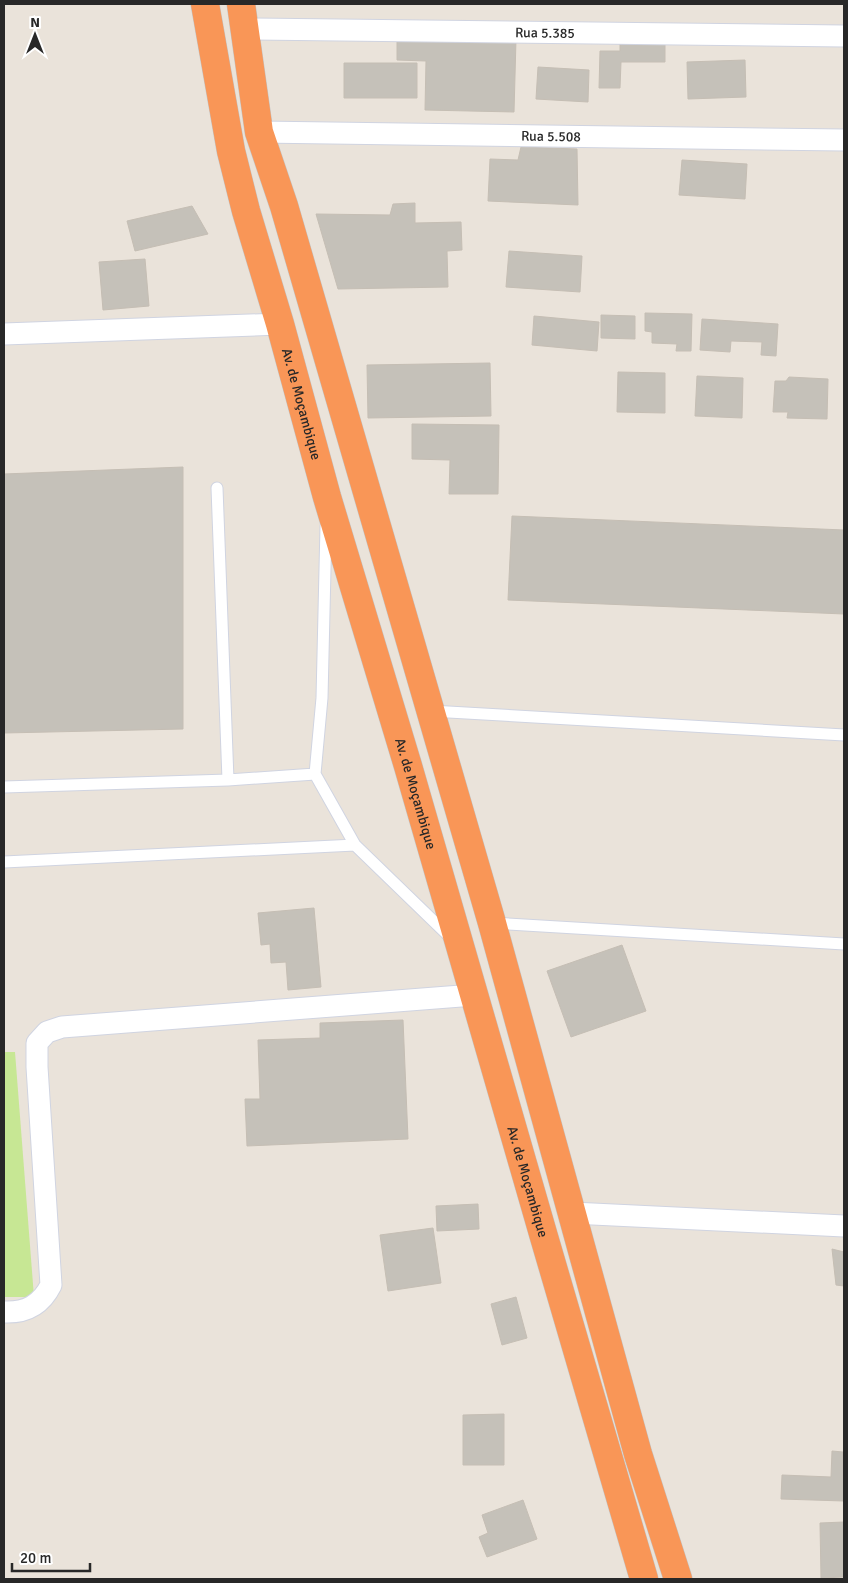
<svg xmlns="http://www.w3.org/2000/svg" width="848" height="1583" viewBox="0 0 848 1583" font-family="Signika,sans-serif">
<rect width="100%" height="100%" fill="#eae3da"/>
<path fill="#c7e794" d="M4,1052H15L34,1297H4Z"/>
<path fill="#c5c1b9" stroke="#c5beb4" d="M397,36L516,39L514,112L425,110L426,61L397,60Z
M620,38H665V62H621L620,88H599L600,51H620Z
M745,60L746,97L688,99L687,62Z
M344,63H417V98H344Z
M538,67L589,70L588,102L536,99Z
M521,147L577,149L578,205L488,201L490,159L518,160Z
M682,160L747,164L745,199L679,195Z
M415,203V223L461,222L462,250L447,251L448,287L338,289L316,214L390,215L393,204Z
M192,206L208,234L135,251L127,221Z
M509,251L582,256L580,292L506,287Z
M145,259L149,306L103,310L99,262Z
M645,313L692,314L691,351H676L677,344L652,343V332L645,331Z
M601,315L635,316V339L601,338Z
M534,316L599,322L597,351L532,345Z
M702,319L778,324L776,356L761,355L762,342L731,341L730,352L700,350Z
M490,363L491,416L368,418L367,365Z
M618,372L665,373V413L617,412Z
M697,376L743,378L742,418L695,416Z
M789,377L828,379L827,419L787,418L788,412H773L775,381H786Z
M412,424L499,425L498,494H449L450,460L412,459Z
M183,467V729L4,733V474Z
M512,516L844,530V614L508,600Z
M314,908L321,987L288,990L286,962L271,963L270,944L261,945L258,913Z
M622,945L646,1011L571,1037L547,971Z
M403,1020L408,1139L247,1146L245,1099H260L258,1040L320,1038V1023Z
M478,1204L479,1229L437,1231L436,1206Z
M433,1228L441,1283L388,1291L380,1235Z
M832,1249L844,1252V1286L836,1285Z
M516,1297L527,1338L502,1345L491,1304Z
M504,1414V1465H463V1415Z
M832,1451L843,1452L844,1501L781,1499L782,1475L831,1477Z
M523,1500L537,1539L487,1557L479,1537L488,1533L482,1515Z
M844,1522V1577L821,1578L820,1523Z"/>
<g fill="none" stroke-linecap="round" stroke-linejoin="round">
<defs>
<path id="lane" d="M217,488L228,780
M431,711L844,735
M315,774L322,698L326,526
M4,787L228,780L315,774L355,845L450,937
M4,862L355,845
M493,923L844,944"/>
<g id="street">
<path id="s1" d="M246,29L844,36"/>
<path id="s2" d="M259,132L844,140"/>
<path d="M4,334L280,324"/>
<path d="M572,1213L844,1226"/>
<path d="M4,1312C26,1313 41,1305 51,1285L37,1067V1043L47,1032L62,1027L474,995"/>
</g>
<g id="highway">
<path id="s3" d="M205,4L231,151L246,211L280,324L327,497L408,766L544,1237L644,1579"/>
<path d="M241,4L259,132L284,206L492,923L638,1454L678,1579"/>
</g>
</defs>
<use href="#lane" stroke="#d0d4e1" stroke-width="13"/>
<use href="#street" stroke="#d0d4e1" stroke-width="23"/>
<use href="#highway" stroke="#c3c3c3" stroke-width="29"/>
<use href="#lane" stroke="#fff" stroke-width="11"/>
<use href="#street" stroke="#fff" stroke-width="21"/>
<use href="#highway" stroke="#f99657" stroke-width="28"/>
</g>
<g text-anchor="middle" stroke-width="5" stroke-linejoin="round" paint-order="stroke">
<g font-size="14" fill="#282828" stroke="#fff">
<text dy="5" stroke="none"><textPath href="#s1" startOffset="299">Rua 5.385</textPath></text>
<text dy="5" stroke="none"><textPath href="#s2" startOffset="292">Rua 5.508</textPath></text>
<text dy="5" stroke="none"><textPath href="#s3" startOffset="412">Av. de Moçambique</textPath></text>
<text dy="5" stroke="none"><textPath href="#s3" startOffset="818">Av. de Moçambique</textPath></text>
<text dy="5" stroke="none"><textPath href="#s3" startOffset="1222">Av. de Moçambique</textPath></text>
</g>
</g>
<rect width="848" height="1583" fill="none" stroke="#282828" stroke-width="10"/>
<g transform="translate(35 35)" stroke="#ffffff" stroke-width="4" paint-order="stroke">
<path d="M0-4L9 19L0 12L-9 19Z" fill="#282828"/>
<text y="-8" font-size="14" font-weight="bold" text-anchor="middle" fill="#282828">N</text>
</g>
<path d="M12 1563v8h78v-8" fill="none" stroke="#282828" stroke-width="2.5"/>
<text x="20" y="1563" font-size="15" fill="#282828" stroke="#ffffff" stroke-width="4" paint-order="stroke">20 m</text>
</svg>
